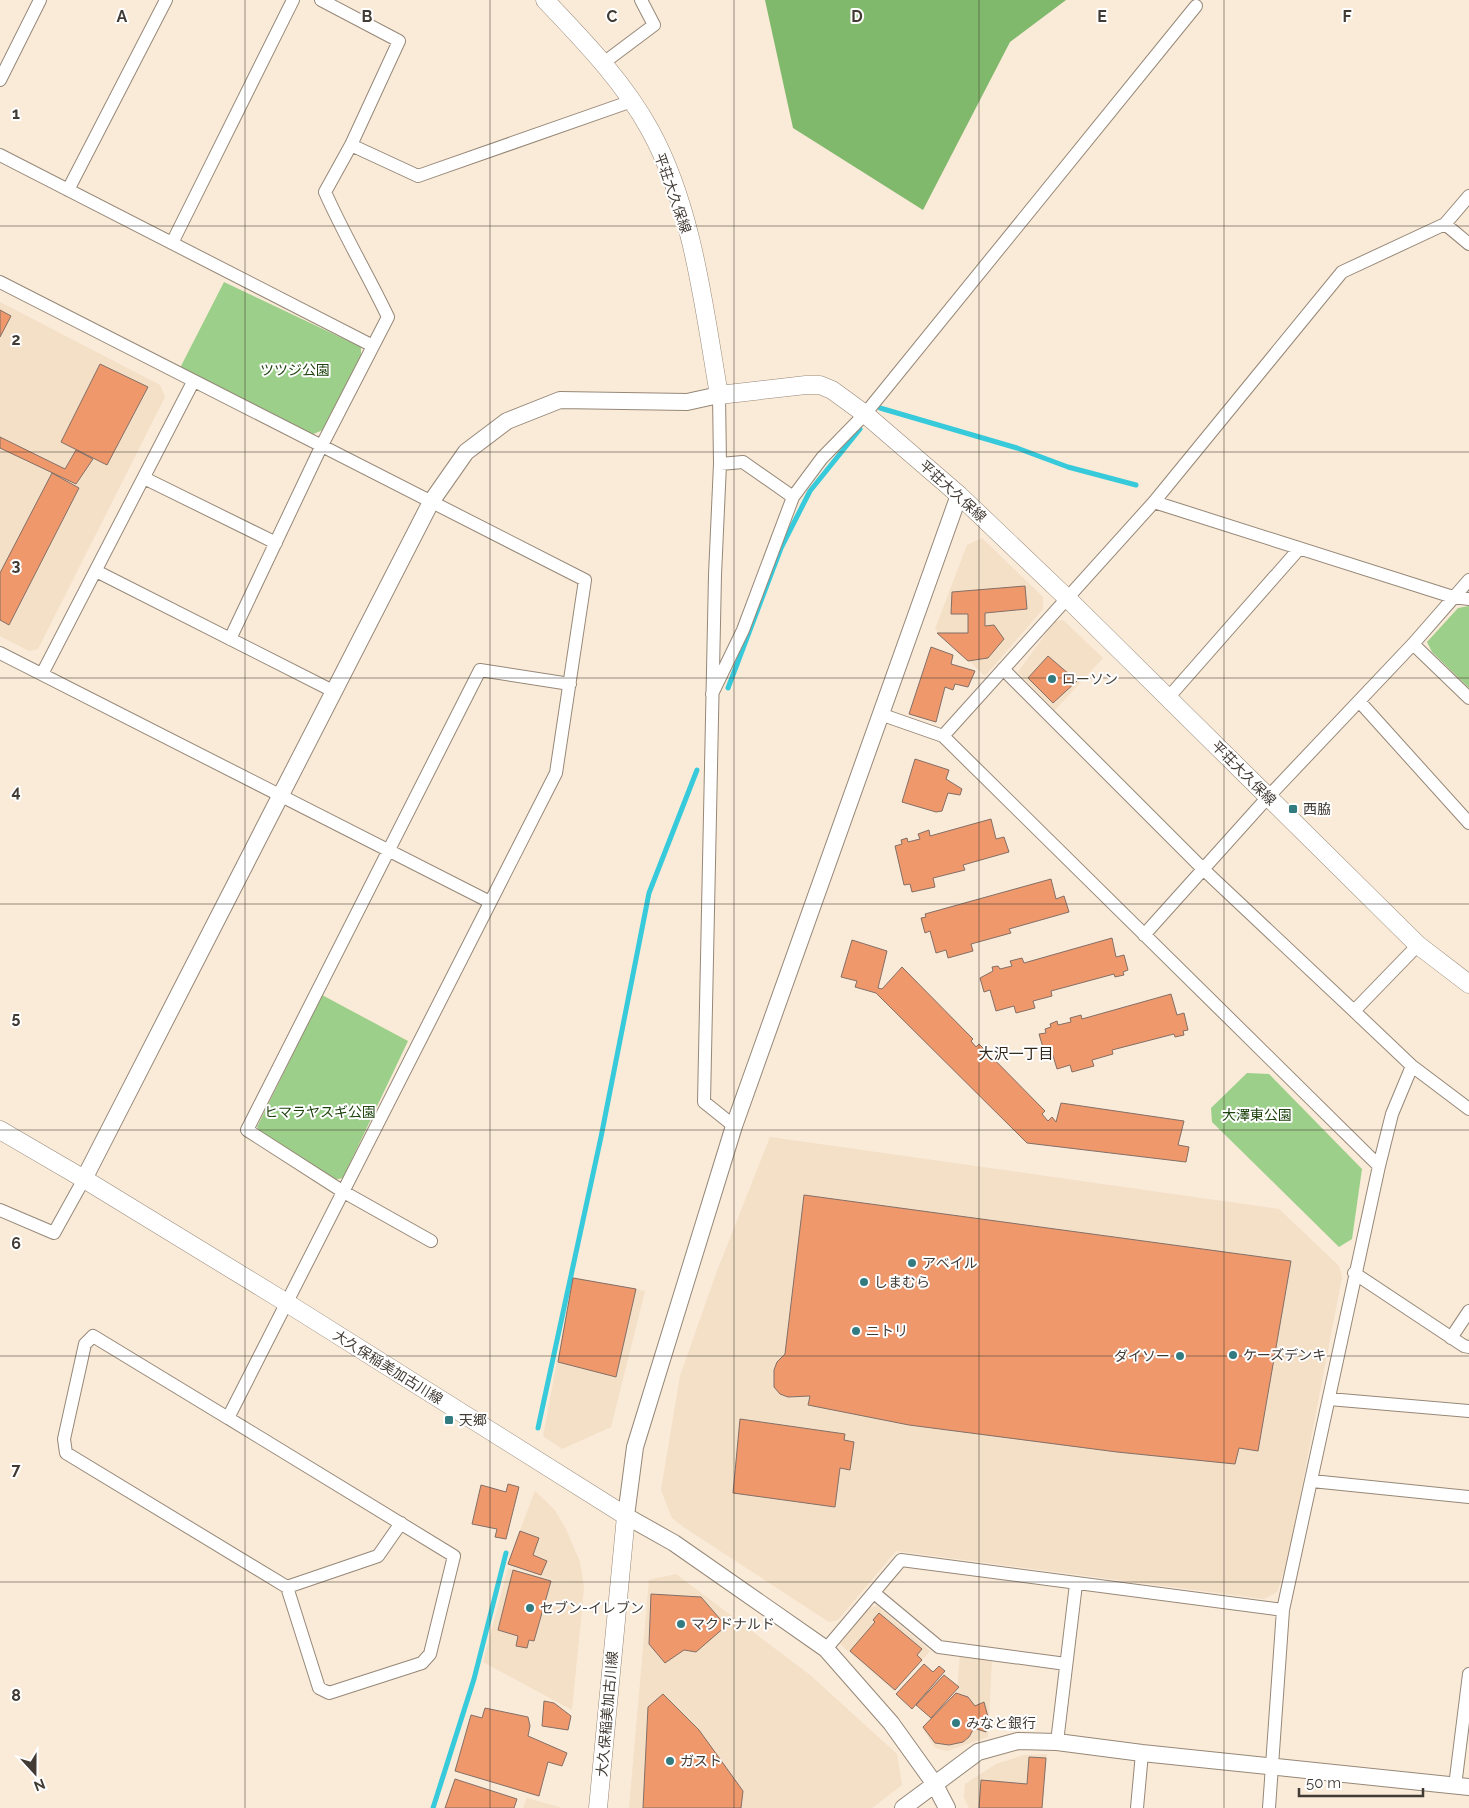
<svg xmlns="http://www.w3.org/2000/svg" width="1469" height="1808" viewBox="0 0 1469 1808" font-family="Raleway,'Noto Sans JP',sans-serif">
<rect width="100%" height="100%" fill="#faead8"/>
<path fill="#f4dfc7" d="M0,302L160,385L165,397L38,649L29,651L0,636Z
M982,538L1043,597V609L985,676L935,629L967,545Z
M1063,620L1103,658L1055,710L1018,672L1055,621Z
M770,1137L1279,1209L1339,1266L1342,1277L1287,1564L1277,1592L1264,1599L896,1551L838,1620L829,1622L685,1528L672,1518L661,1490L680,1376L717,1271Z
M573,1277L645,1291L611,1427L562,1449L543,1436Z
M535,1491L554,1509L566,1529L580,1562L584,1588L572,1710L483,1662L508,1568L569,1585L507,1565Z
M676,1574L810,1675L897,1754L902,1785L872,1808H629L649,1580Z
M877,1606L930,1651L894,1691L840,1644L869,1607Z
M960,1655L992,1659L988,1737L947,1751L935,1748L922,1728L957,1691Z
M1047,1754L1042,1808H969L964,1797L965,1784L996,1764L1024,1755Z
M527,1798L562,1808H523Z"/>
<path fill="#9ccf8a" d="M224,282L361,347V357L323,430L311,435L180,368Z
M1469,606V688L1432,652L1427,642L1458,608Z
M322,995L408,1041L343,1178L334,1180L261,1134L257,1127Z
M1247,1073L1269,1074L1362,1169L1352,1239L1339,1247L1212,1122L1211,1108Z"/>
<path fill="#80b86c" d="M765,0H1066L1010,42L923,210L793,128Z"/>
<g fill="none" stroke-linecap="round" stroke-linejoin="round">
<path stroke="#36cada" stroke-width="5" d="M880,408L1017,448L1068,467L1136,485
M728,688L781,548L810,491L860,429
M538,1428L601,1137L649,893L697,770
M433,1808L474,1679L506,1553"/>
</g>
<path fill="#ef986c" stroke="#836f66" d="M0,310L11,316L0,337Z
M100,364L148,387L107,465L61,442Z
M0,437L65,469L76,450L93,459L76,484L0,448Z
M52,473L79,488L9,625L0,620V573Z
M1025,586L1027,609L985,613V626L994,625L1004,639L988,658L968,661L937,633H968V614H951L952,592Z
M931,647L953,655L951,664L975,671L968,687L955,684L953,690L945,687L936,722L909,714Z
M1048,656L1077,681L1053,703L1028,678Z
M915,759L949,770L946,779L962,789L960,795L948,793L942,811L936,812L902,802Z
M991,819L996,839L1004,837L1009,852L963,865L965,870L933,878L935,887L912,892L910,884L904,885L895,846L902,844L901,840L907,838L908,842L920,839L918,834L929,830L930,836Z
M1051,879L1056,899L1064,896L1069,912L1009,929L1011,933L971,944L973,951L948,958L946,950L936,953L930,931L925,933L921,918L926,917L925,914Z
M1112,938L1116,957L1124,955L1128,970L1123,972L1124,975L1115,977L1114,974L1051,991L1052,996L1033,1001L1035,1008L1016,1013L1014,1006L996,1011L990,990L984,992L980,978L993,971L992,967L998,966L1000,969L1012,966L1010,961L1022,958L1024,963Z
M852,940L887,951L878,988L882,989L902,967L973,1039L971,1041L976,1047L979,1044L1045,1111L1042,1114L1048,1121L1052,1117L1056,1122L1061,1103L1184,1121L1178,1145L1189,1147L1186,1162L1027,1143L876,993L855,987L857,981L841,977Z
M1171,994L1177,1015L1184,1013L1188,1030L1183,1031L1184,1035L1175,1037L1174,1034L1112,1050L1113,1054L1092,1060L1094,1066L1072,1072L1070,1065L1057,1069L1051,1049L1044,1051L1039,1034L1046,1033L1045,1029L1051,1027L1050,1024L1057,1021L1058,1025L1071,1022L1070,1018L1081,1015L1082,1019Z
M804,1195L1291,1261L1258,1451L1239,1448L1235,1464L1117,1452L909,1425L808,1405L810,1396L788,1397L780,1394L774,1387V1370L777,1362L785,1354Z
M573,1278L636,1289L616,1377L558,1362Z
M740,1419L845,1434L844,1440L854,1442L850,1470L840,1468L835,1507L733,1493Z
M508,1484L519,1487L506,1539L495,1537L497,1529L472,1524L481,1485L506,1492Z
M520,1531L539,1538L533,1555L547,1561L541,1575L508,1564Z
M513,1570L551,1581L534,1641L529,1640L527,1648L516,1646L518,1636L498,1630Z
M651,1594L701,1597L726,1626L696,1652L684,1650L665,1663L649,1644Z
M879,1613L922,1649L917,1655L922,1660L895,1690L850,1651L875,1622L873,1620Z
M924,1664L933,1672L939,1666L945,1671L912,1709L896,1694Z
M944,1675L959,1687L931,1718L916,1705Z
M956,1693L968,1697L975,1706L984,1702L988,1717L986,1732L974,1728L969,1737L963,1742L949,1745L935,1743L923,1727Z
M663,1694L699,1730L743,1791L741,1808H643L648,1707Z
M544,1701L554,1703L571,1716L568,1730L542,1726Z
M485,1708L528,1717L530,1726L528,1736L567,1753L562,1766L548,1762L539,1796L455,1771L471,1715L482,1718Z
M1029,1757L1046,1758L1042,1808H979L981,1780L1027,1784Z
M455,1779L517,1799L514,1808H445Z"/>
<g fill="none" stroke-linecap="round" stroke-linejoin="round">
<defs>
<path id="minor" d="M602,64L654,25L641,0
M0,80L40,0
M351,145L418,176L632,101
M0,155L373,346
M68,190L166,0
M1445,224L1469,196
M172,243L293,0
M0,282L585,580L556,773L228,1418L454,1556L430,1654L422,1663L329,1693L319,1688L287,1587L66,1453L64,1439L85,1344L93,1336L228,1418
M719,395L720,464L715,575L704,1102L734,1126
M720,464L743,462L793,497
M144,478L276,543
M1154,502L1453,597L1469,599
M96,571L333,691
M230,639L321,447L388,317C368,275 344,235 325,192L351,145L399,41L321,0
M1413,644L1469,698
M0,653L490,902
M1003,669L1203,869L1354,1011
M42,674L193,382
M712,694L743,630L793,497L822,458L865,414L1196,6
M1168,698L1299,549
M1359,701L1469,823
M880,714L943,736L1379,1166
M943,736L1154,502L1342,272L1445,224L1469,244
M1144,935L1268,797L1413,644L1469,580
M1412,1066L1469,1109
M0,1210L54,1233L84,1179
M431,1241L342,1191L247,1130L480,670L570,684
M1354,1273L1464,1346L1469,1347
M1451,1338L1469,1311
M1329,1399L1469,1411
M1312,1481L1469,1497
M287,1587L378,1556L401,1523
M874,1593L939,1647L1066,1664
M826,1649L901,1560L1283,1610
M1057,1742L1076,1584
M1455,1786L1469,1674
M1137,1808L1142,1753
M1269,1808L1283,1610L1379,1166L1392,1114L1412,1066L1354,1011L1418,945"/>
<path id="tertiary" d="M84,1179L431,502L466,452L507,421L560,400L687,402L719,395
M903,1808L978,1752L1018,1741L1057,1742L1142,1753L1469,1787
M947,1808L934,1783L891,1723L826,1649L674,1543L626,1516L635,1447L734,1126L959,495"/>
<path id="secondary" d="M545,0C583,40 624,82 650,130C693,208 704,308 719,395L806,385H820L832,390L865,414L959,495L1068,599L1418,945L1469,984
M0,1130L84,1179L287,1303L626,1516L598,1808"/>
</defs>
<use href="#minor" stroke="#968878" stroke-width="14"/>
<use href="#tertiary" stroke="#968878" stroke-width="18"/>
<use href="#secondary" stroke="#968878" stroke-width="19"/>
<use href="#minor" stroke="#fff" stroke-width="12"/>
<use href="#tertiary" stroke="#fff" stroke-width="16"/>
<use href="#secondary" stroke="#fff" stroke-width="18"/>
</g>
<path fill="none" stroke="#413b34" stroke-width="1" stroke-opacity="0.55" d="M245,0V1808M490,0V1808M734,0V1808M979,0V1808M1224,0V1808M0,226H1469M0,452H1469M0,678H1469M0,904H1469M0,1130H1469M0,1356H1469M0,1582H1469"/>
<g fill="#327b80" stroke="#fff" stroke-width="2">
<circle cx="1052" cy="679" r="5"/>
<rect x="1288" y="804" width="10" height="10" rx="2.5"/>
<circle cx="912" cy="1263" r="5"/>
<circle cx="864" cy="1282" r="5"/>
<circle cx="856" cy="1331" r="5"/>
<circle cx="1233" cy="1355" r="5"/>
<circle cx="1180" cy="1356" r="5"/>
<rect x="444" y="1415" width="10" height="10" rx="2.5"/>
<circle cx="530" cy="1608" r="5"/>
<circle cx="681" cy="1624" r="5"/>
<circle cx="956" cy="1723" r="5"/>
<circle cx="670" cy="1761" r="5"/>
</g>
<g text-anchor="middle" stroke-width="4" stroke-linejoin="round" paint-order="stroke">
<g font-size="14" fill="#413b34" stroke="#fff">
<text transform="translate(673 193) rotate(71)" y="5">平荘大久保線</text>
<text transform="translate(953 491) rotate(42)" y="5">平荘大久保線</text>
<text transform="translate(1244 773) rotate(45)" y="5">平荘大久保線</text>
<text transform="translate(388 1367) rotate(32)" y="5">大久保稲美加古川線</text>
<text transform="translate(607 1714) rotate(-85)" y="5">大久保稲美加古川線</text>
</g>
<g font-size="14" fill="#1f440f" stroke="#fff">
<text x="295" y="375">ツツジ公園</text>
<text x="320" y="1117">ヒマラヤスギ公園</text>
<text x="1257" y="1120">大澤東公園</text>
</g>
<g font-size="14" fill="#413b34" stroke="#fff" text-anchor="start">
<text x="1062" y="684">ローソン</text>
<text x="1303" y="814">西脇</text>
<text x="922" y="1268">アベイル</text>
<text x="874" y="1287">しまむら</text>
<text x="866" y="1336">ニトリ</text>
<text x="1243" y="1360">ケーズデンキ</text>
<text x="1170" y="1361" text-anchor="end">ダイソー</text>
<text x="459" y="1425">天郷</text>
<text x="540" y="1613">セブン-イレブン</text>
<text x="691" y="1629">マクドナルド</text>
<text x="966" y="1728">みなと銀行</text>
<text x="680" y="1766">ガスト</text>
</g>
<g font-size="15" fill="#322719" stroke="#fff">
<text x="1016" y="1059">大沢一丁目</text>
</g>
</g>
<g font-size="16" text-anchor="middle" font-weight="bold" fill="#413b34" stroke="#fff" stroke-width="4" stroke-linejoin="round" paint-order="stroke">
<text x="122" y="22">A</text>
<text x="367" y="22">B</text>
<text x="612" y="22">C</text>
<text x="857" y="22">D</text>
<text x="1102" y="22">E</text>
<text x="1347" y="22">F</text>
<text x="16" y="119">1</text>
<text x="16" y="345">2</text>
<text x="16" y="571">3</text>
<text x="16" y="797">4</text>
<text x="16" y="1023">5</text>
<text x="16" y="1249">6</text>
<text x="16" y="1475">7</text>
<text x="16" y="1701">8</text>
</g>
<g transform="translate(35 1773) rotate(159)" stroke="#ffffff" stroke-width="4" paint-order="stroke">
<path d="M0-4L9 19L0 12L-9 19Z" fill="#413b34"/>
<text y="-8" font-size="14" font-weight="bold" text-anchor="middle" fill="#413b34">N</text>
</g>
<path d="M1299 1788v8h124v-8" fill="none" stroke="#413b34" stroke-width="2.5"/>
<text x="1306" y="1788" font-size="15" fill="#413b34" stroke="#ffffff" stroke-width="4" paint-order="stroke">50 m</text>
</svg>
